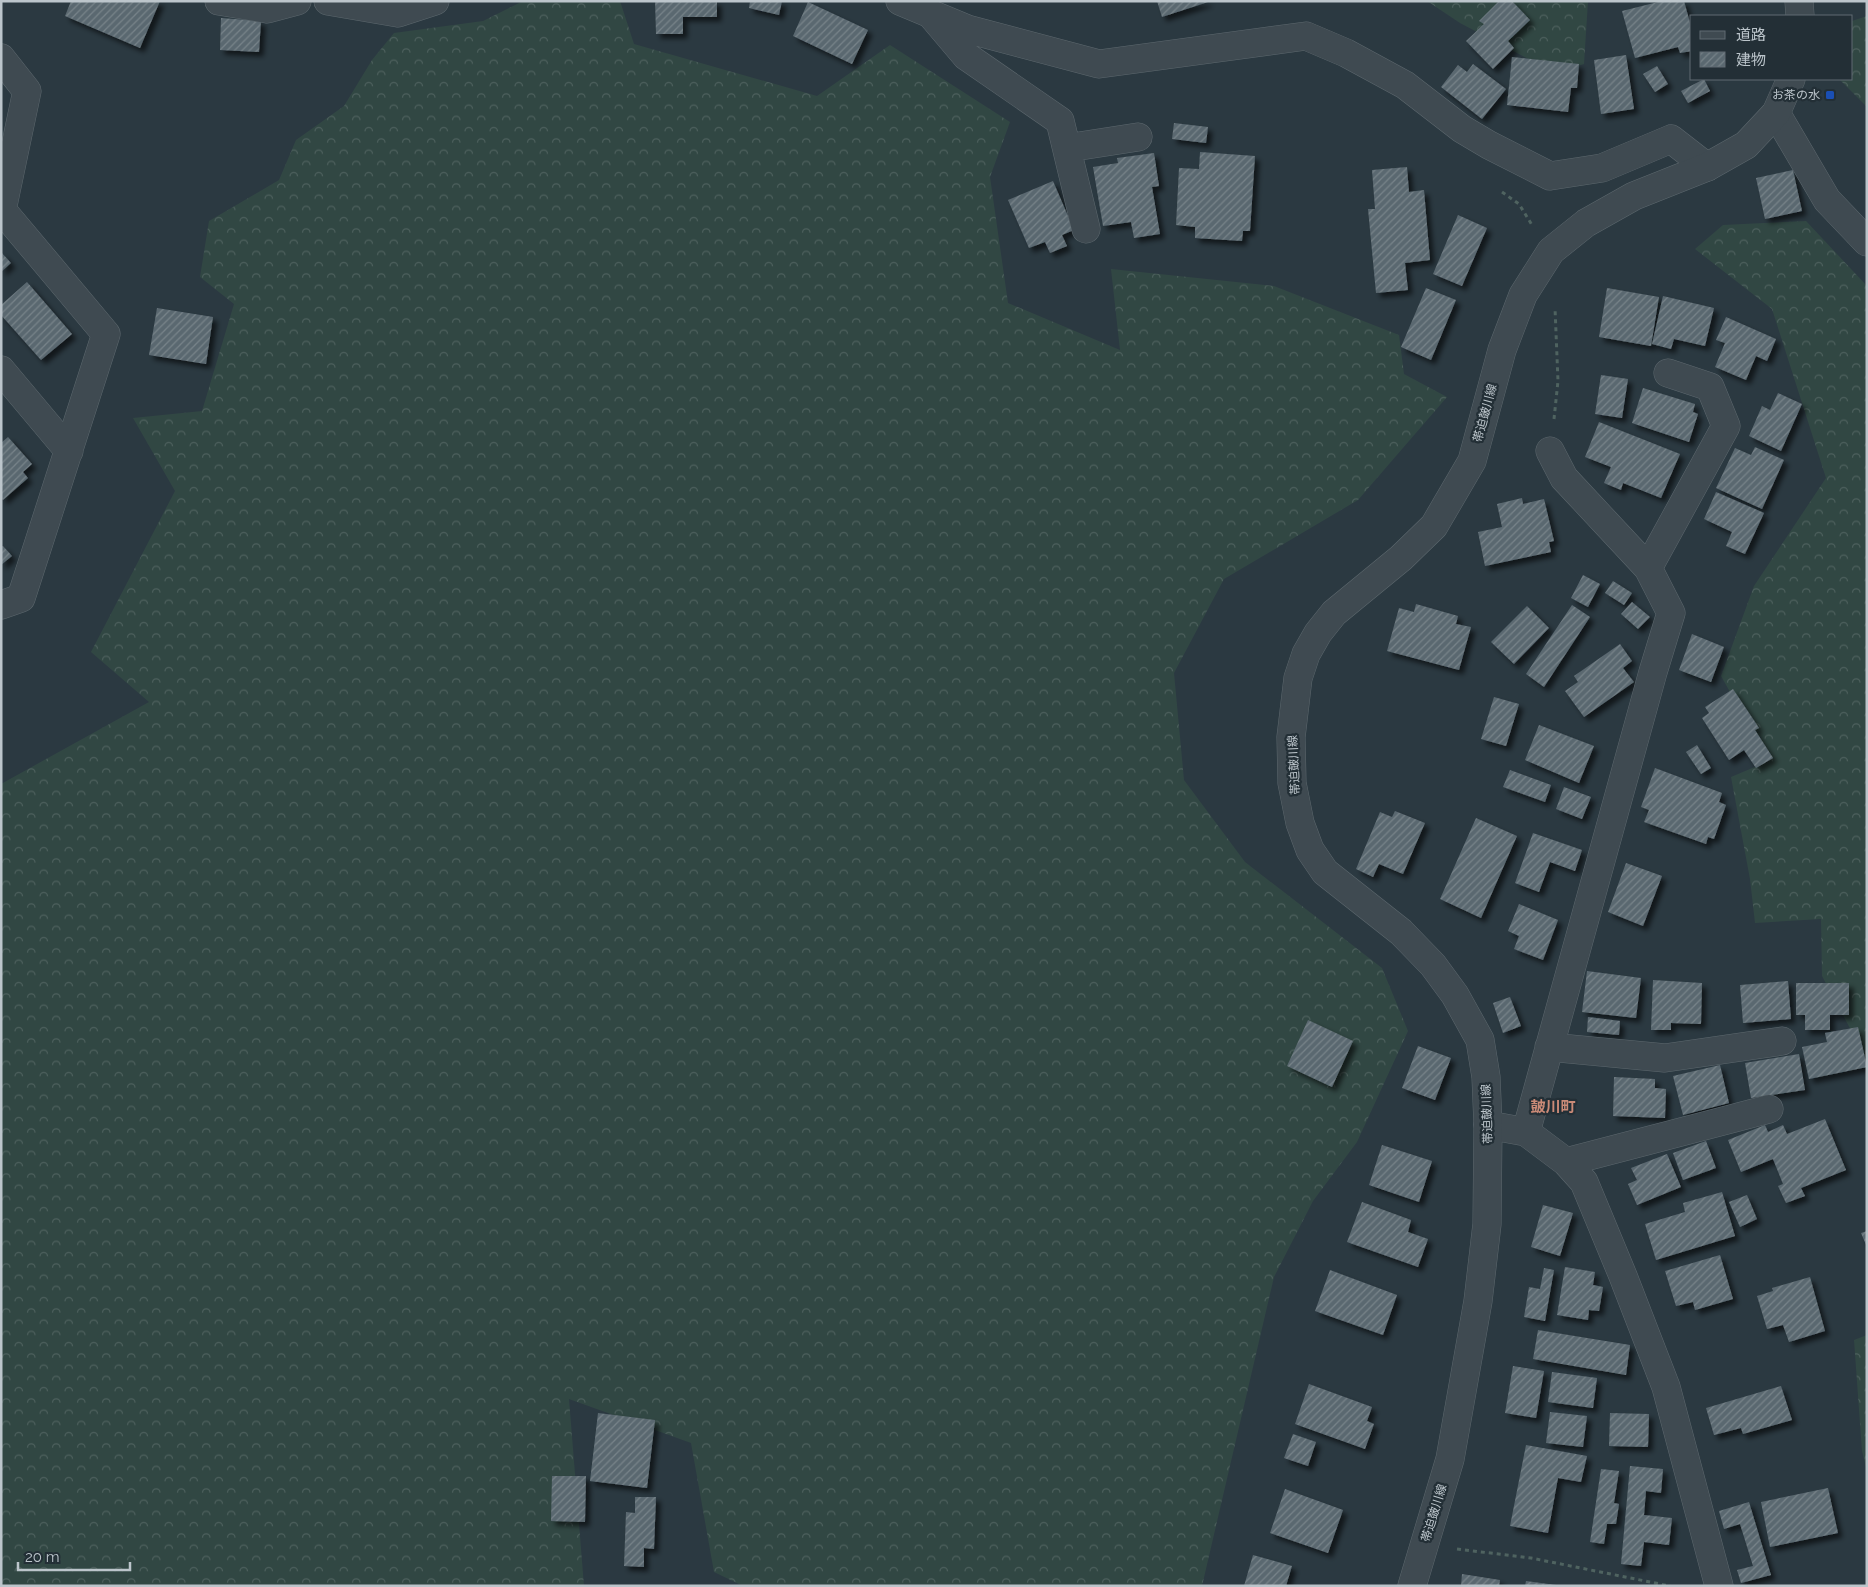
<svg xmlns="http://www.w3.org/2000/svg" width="1868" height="1587" viewBox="0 0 1868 1587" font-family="Raleway,'Noto Sans JP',sans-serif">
<defs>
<pattern id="forest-crowns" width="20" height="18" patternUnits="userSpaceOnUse" patternTransform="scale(1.25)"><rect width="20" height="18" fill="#314743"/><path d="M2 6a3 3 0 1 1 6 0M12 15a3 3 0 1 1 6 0" fill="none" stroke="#4d605d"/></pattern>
<pattern id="building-hatch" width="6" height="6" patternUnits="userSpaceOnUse" patternTransform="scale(1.25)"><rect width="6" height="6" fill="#5a6870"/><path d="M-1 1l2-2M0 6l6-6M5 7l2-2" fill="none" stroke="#778389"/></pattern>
<filter id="shadow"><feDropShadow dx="4.5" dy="4.5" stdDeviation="2.5" flood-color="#0009"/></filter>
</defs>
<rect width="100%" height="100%" fill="#2b3941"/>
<path fill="url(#forest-crowns)" d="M523,1H620L634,44L817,96L890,45L1010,122L990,177L1008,303L1120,350L1111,269L1274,286L1399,335L1404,374L1447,397L1358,500L1224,579L1174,673L1184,780L1245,862L1382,968L1408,1031L1357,1142L1313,1201L1274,1277L1202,1586H743L714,1572L691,1443L569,1399L584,1586H1V784L149,702L91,652L175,491L133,418L202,411L234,304L200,277L209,221L279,180L296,140L344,106L372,60L394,33L483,21Z
M1427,1H1588L1584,64L1555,73L1460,23Z
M1867,16V107L1839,79H1852V21Z
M1806,221L1867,286V1060L1822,976L1821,919L1755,923L1750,879L1731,777L1769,761L1721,676L1754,586L1826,478L1772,309L1695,249L1723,225Z
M1867,1335V1471L1862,1451L1854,1340Z"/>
<path fill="url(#building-hatch)" filter="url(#shadow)" d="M71,1H160L140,48L65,16Z
M655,1H717V17H683V34H656Z
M750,1H782L779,15L749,8Z
M1157,1H1208V2L1162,17Z
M1499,1H1512L1530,20L1508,41L1514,48L1493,69L1466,41L1484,24L1479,21Z
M1662,1H1684L1692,30V51L1680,53L1678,47L1635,58L1622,11Z
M808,2L868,30L852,64L793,36Z
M221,18L261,21L259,52L220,50Z
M1626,55L1634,109L1601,114L1594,60Z
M1512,57L1579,64L1577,88H1571L1568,112L1507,105Z
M1473,64L1506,89L1482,119L1441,87L1458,65L1467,72Z
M1657,66L1668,84L1655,92L1643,74Z
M1704,79L1710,91L1688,103L1681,91Z
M1174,123L1208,127L1206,143L1172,139Z
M1200,152L1255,156L1250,231H1243L1242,241L1195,238V227L1176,225L1179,168L1199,169Z
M1154,153L1159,186L1152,187L1160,234L1134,238L1131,222L1103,226L1093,167L1118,163L1117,158Z
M1407,167L1409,192L1424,190L1430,260L1405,263L1408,290L1376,293L1368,209H1375L1372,170Z
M1793,170L1802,211L1765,219L1756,178Z
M1053,181L1074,230L1062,235L1067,246L1050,253L1045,242L1029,248L1008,200Z
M1458,215L1487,228L1462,286L1433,274Z
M1,252L11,263L1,272Z
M27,282L72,334L41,360L1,315V305Z
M1426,288L1456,300L1431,360L1401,347Z
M1607,288L1659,297L1651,346L1599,337Z
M1663,296L1714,308L1705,346L1674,339L1671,349L1652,344Z
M157,308L213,317L206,364L149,355Z
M1726,317L1776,339L1767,361L1756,356L1746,380L1715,367L1725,343L1716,340Z
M1601,375L1628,379L1622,418L1595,414Z
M1643,388L1695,404L1693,412L1698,414L1689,442L1632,423Z
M1778,393L1802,404L1781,451L1749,436L1762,406L1770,410Z
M1599,422L1680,454L1661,498L1623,483L1621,490L1604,483L1611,467L1585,457Z
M8,437L32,464L23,472L28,478L3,500L1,498V443Z
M1755,447L1784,460L1762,509L1716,488L1735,448L1751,455Z
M1716,492L1764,513L1745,554L1726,546L1732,532L1704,519Z
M1522,498L1523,504L1544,499L1554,541L1549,542L1551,552L1485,566L1478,532L1502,527L1497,504Z
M3,546L12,556L1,565V547Z
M1583,575L1600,584L1588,607L1571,598Z
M1613,581L1632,593L1624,605L1605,593Z
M1632,602L1650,617L1638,629L1621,614Z
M1416,604L1458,616L1456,624L1471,627L1459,670L1387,651L1399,608L1414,612Z
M1572,605L1590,617L1544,687L1526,674Z
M1527,606L1549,628L1514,664L1491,642Z
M1692,634L1724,647L1711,682L1679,670Z
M1620,644L1632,661L1623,668L1634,682L1584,717L1565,691L1578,682L1574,676Z
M1733,689L1759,728L1755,730L1773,758L1756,768L1744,750L1729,760L1702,718L1709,713L1705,707Z
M1494,697L1519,704L1506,746L1481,739Z
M1539,725L1594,746L1579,783L1525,760Z
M1697,745L1711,768L1701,774L1686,752Z
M1655,768L1722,793L1719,802L1726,805L1714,839L1708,837L1706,844L1644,822L1649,810L1641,807Z
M1510,770L1551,785L1545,802L1503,787Z
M1564,787L1591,797L1582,819L1556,809Z
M1395,811L1425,823L1403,874L1379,864L1373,877L1356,869L1380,812L1392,817Z
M1476,818L1517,836L1481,918L1440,899Z
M1533,833L1582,850L1575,871L1550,862L1539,892L1515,883Z
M1626,863L1662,876L1643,926L1608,912Z
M1519,904L1558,920L1543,960L1514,949L1519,936L1508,931Z
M1587,971L1641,978L1636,1018L1582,1012Z
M1653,980L1702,983L1701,1024L1671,1023V1030H1651Z
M1788,981L1791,1019L1743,1023L1740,985Z
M1796,983H1849V1015H1830V1030H1805V1015H1796Z
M1510,997L1521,1026L1503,1033L1493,1003Z
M1588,1017L1620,1021L1619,1035L1587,1032Z
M1308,1020L1353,1041L1332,1087L1287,1066Z
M1858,1027L1867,1067L1809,1079L1802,1047L1827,1042L1825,1033Z
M1418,1046L1451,1058L1435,1100L1402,1088Z
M1799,1054L1805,1090L1751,1098L1745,1063Z
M1720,1065L1729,1103L1683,1115L1673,1076Z
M1614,1077L1655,1079V1088L1666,1089L1665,1118L1613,1116Z
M1825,1119L1846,1170L1801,1188L1805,1196L1786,1203L1778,1186L1783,1184L1773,1159L1741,1172L1728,1140L1765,1125L1768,1132L1783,1125L1787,1134Z
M1706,1141L1716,1168L1683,1180L1673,1153Z
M1382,1145L1432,1161L1419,1202L1369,1185Z
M1667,1154L1681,1187L1637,1205L1628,1184L1637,1180L1631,1168Z
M1722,1192L1735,1236L1656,1260L1645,1224L1685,1212L1683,1203Z
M1747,1195L1757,1219L1740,1227L1729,1202Z
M1362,1202L1411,1220L1408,1232L1428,1239L1418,1267L1347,1242Z
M1543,1205L1573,1213L1560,1256L1531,1247Z
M1867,1231V1247L1861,1233Z
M1720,1255L1733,1299L1695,1310L1693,1302L1676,1306L1665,1271Z
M1565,1267L1595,1272L1593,1285L1603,1287L1599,1311L1589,1310L1588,1320L1557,1315Z
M1544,1268L1554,1270L1545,1321L1524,1317L1529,1287L1540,1289Z
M1330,1270L1397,1295L1383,1335L1315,1311Z
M1810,1277L1825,1331L1789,1342L1783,1325L1767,1329L1757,1296L1773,1291L1772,1288Z
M1538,1330L1630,1345L1626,1375L1533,1359Z
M1513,1366L1544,1371L1536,1418L1505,1413Z
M1552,1372L1597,1378L1593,1408L1548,1402Z
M1309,1384L1372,1407L1367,1421L1374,1424L1365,1449L1295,1424Z
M1781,1386L1792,1420L1743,1434L1741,1428L1714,1435L1706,1408Z
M1550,1412L1587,1416L1583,1447L1546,1443Z
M598,1413L655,1420L647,1488L590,1481Z
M1610,1413L1649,1414L1648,1447L1609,1446Z
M1293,1434L1316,1442L1308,1466L1284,1458Z
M1526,1445L1587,1456L1581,1482L1558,1478L1548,1533L1510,1526Z
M1630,1466L1663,1469L1661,1493L1646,1491L1644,1515L1672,1518L1669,1545L1644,1542L1641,1566L1621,1564Z
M1601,1469L1619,1471L1614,1503L1619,1504L1616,1524H1607L1604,1544L1590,1542Z
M552,1476H586L585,1522L551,1521Z
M1828,1488L1838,1533L1770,1547L1761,1502Z
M1285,1489L1343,1510L1328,1553L1270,1533Z
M635,1497H656L654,1549L644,1548V1567L624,1566L626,1512L635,1513Z
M1749,1502L1771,1575L1741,1583L1737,1570L1753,1566L1740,1524L1724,1529L1719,1511Z
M1253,1555L1292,1566L1286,1586H1244Z
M1462,1574L1500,1580L1499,1586H1461Z
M1526,1581L1556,1585V1586H1525Z"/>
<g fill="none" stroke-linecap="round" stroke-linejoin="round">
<defs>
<path id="minor" d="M219,1L267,9L297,1
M328,1L398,13L435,1
M900,1L967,29L1099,64L1306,36L1346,53L1405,85L1462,129L1489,145L1550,176L1602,168L1671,139L1707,167
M933,17L966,56L1060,121L1086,229
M1,58L27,91L2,210L106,334L21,598L1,605
M1776,113L1827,200L1867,242
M1067,148L1138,137
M1,370L69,451
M1648,568L1726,426L1710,387L1668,373
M1549,1047L1665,1058L1782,1041
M1488,1125L1526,1132L1566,1162L1584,1182L1623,1276L1666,1387L1719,1586
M1526,1132L1653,672L1671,613L1648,568L1564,478L1550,451
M1566,1162L1769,1109"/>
<path id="tertiary" d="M1799,1L1800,16
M1412,1586L1450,1459L1478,1301L1487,1224L1488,1125L1486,1077L1480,1040L1455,995L1433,965L1401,932L1325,872L1310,850L1300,823L1292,783L1291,737L1298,678L1306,654L1318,633L1334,613L1401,558L1434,526L1472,461L1502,350L1523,295L1551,251L1586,223L1634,196L1707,167L1746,145L1776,113L1791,79"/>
</defs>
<use href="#minor" stroke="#5d686e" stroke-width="29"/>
<use href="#tertiary" stroke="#5d686e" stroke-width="29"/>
<path stroke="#4f6360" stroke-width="3" stroke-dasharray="4 4" stroke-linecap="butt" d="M1502,192L1519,204L1532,225
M1554,419L1558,381L1555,308
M1457,1549L1531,1558L1670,1586"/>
<use href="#minor" stroke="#3f4a51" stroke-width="28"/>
<use href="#tertiary" stroke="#3f4a51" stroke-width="28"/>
</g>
<rect fill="#1a4fb4" stroke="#232f36" stroke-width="2" x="1825" y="90" width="10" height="10" rx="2.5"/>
<g text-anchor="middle" stroke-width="4.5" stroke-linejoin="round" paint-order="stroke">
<g font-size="12" fill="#bcc5cb" stroke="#232f36" text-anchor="end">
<text x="1820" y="99">お茶の水</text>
</g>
<g font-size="12" fill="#bcc5cb" stroke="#232f36">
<text transform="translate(1485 413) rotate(-75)" y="4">帯迫皷川線</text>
<text transform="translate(1294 765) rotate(-93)" y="4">帯迫皷川線</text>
<text transform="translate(1487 1114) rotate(-92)" y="4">帯迫皷川線</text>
<text transform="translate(1434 1513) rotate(-73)" y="4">帯迫皷川線</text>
</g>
<g font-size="15" font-weight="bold" fill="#ca8a77" stroke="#232f36">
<text x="1553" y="1112">皷川町</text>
</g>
</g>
<rect width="1868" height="1587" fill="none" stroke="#bcc5cb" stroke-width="5"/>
<rect x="1690" y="15" width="162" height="65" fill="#232f36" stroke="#606b72"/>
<rect x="1700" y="31" width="25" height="8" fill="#3f4a51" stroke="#606b72"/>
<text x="1736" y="40" font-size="15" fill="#bcc5cb">道路</text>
<rect x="1700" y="52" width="25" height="15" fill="url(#building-hatch)" stroke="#606b72"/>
<text x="1736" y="65" font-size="15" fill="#bcc5cb">建物</text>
<path d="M18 1562v8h112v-8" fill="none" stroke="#bcc5cb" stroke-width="2.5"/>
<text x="25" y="1562" font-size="15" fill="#bcc5cb" stroke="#232f36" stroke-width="4" paint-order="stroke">20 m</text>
</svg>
